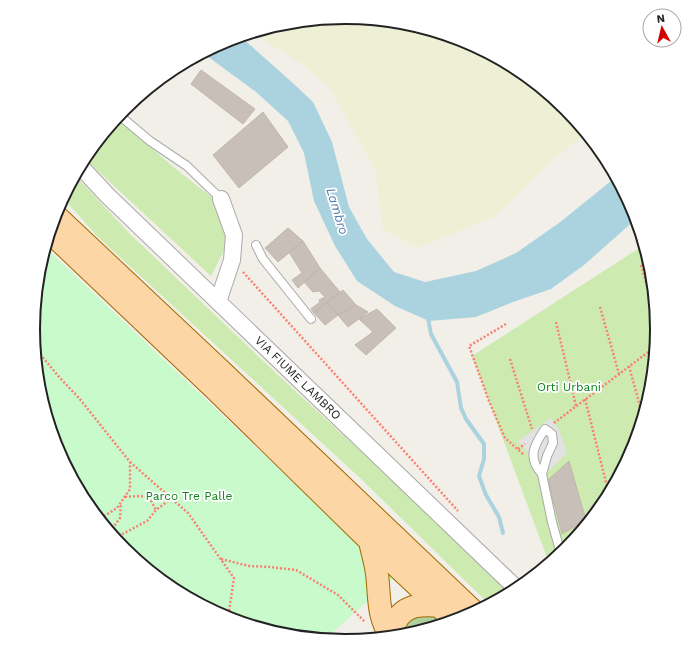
<svg xmlns="http://www.w3.org/2000/svg" width="690" height="658" viewBox="0 0 690 658" font-family="'Work Sans',sans-serif">
<rect width="100%" height="100%" fill="#f2efe9"/>
<path fill="#eef0d5" d="M345,17L406,23L465,41L519,70L566,109L586,133L550,163L494,217L417,248L383,230L375,170L331,90L302,64L251,33L284,23Z"/>
<path fill="#cdebb0" d="M117,118L171,165L220,204L227,245L211,276L84,158Z
M75,175L129,233L278,375L395,483L510,593L489,604L359,477L98,237L63,198Z
M644,245L651,268L657,329L651,390L633,449L604,503L565,550L549,563L472,356Z"/>
<path fill="#add19e" d="M432,610L445,623L400,636L408,614Z"/>
<path fill="#c8facc" d="M45,247L394,578L325,639L284,635L225,617L171,588L124,549L85,502L57,448L39,390L33,329L39,268Z"/>
<path fill="#e2e2e2" d="M551,418L559,430L567,453L546,474L518,441Z"/>
<path fill="#aad3df" d="M240,36L295,85L313,102L332,142L349,207L367,239L394,272L425,282L476,271L516,253L559,223L616,177L633,210L636,219L584,265L551,289L513,302L476,317L429,321L395,306L357,281L335,246L314,201L304,153L288,121L256,92L203,53L226,41Z"/>
<g fill="none" stroke-linecap="round" stroke-linejoin="round">
<path stroke="#aad3df" stroke-width="4" d="M428,318L431,334L457,382L461,408L466,419L484,444V459L479,476L486,495L499,517L503,533"/>
</g>
<path fill="#c7bfb8" stroke="#c4b6ab" d="M201,70L255,109L243,124L191,84Z
M263,112L288,147L239,188L213,155Z
M288,228L303,241L278,262L265,248Z
M303,241L320,268L298,288L292,280L302,273L289,252Z
M320,268L340,292L314,313L311,309L320,302L319,300L325,297L319,291L313,292L304,282Z
M343,290L356,305L338,315L327,302Z
M327,302L338,315L325,325L314,313Z
M356,305L368,312L348,327L338,315Z
M377,309L396,328L366,355L355,345L373,332L359,319Z
M569,461L586,520L562,534L548,480Z"/>
<g fill="none" stroke-linecap="round" stroke-linejoin="round">
<defs>
<path id="lane" d="M119,115L150,141L187,166L221,199
M256,245L263,259L311,319
M542,474C527,458 534,445 545,429L552,434L553,443L547,456L542,474L552,522L561,554"/>
<path id="street" d="M80,166L107,195L517,589
M218,302L232,260L234,235L221,199"/>
<path id="primary" d="M55,215L221,371L474,612
M50,232L214,388L370,541L454,620
M370,541C372,552 376,563 377,574C380,598 377,615 391,637
M393,636C394,631 393,625 396,621C405,604 424,604 440,606"/>
</defs>
<use href="#lane" stroke="#a9a9a9" stroke-width="10"/>
<use href="#street" stroke="#a9a9a9" stroke-width="18"/>
<use href="#primary" stroke="#a06b00" stroke-width="24"/>
<path stroke="#fa8072" stroke-width="2.5" stroke-dasharray="2 2" stroke-linecap="butt" d="M641,265L655,312
M243,272L458,511
M600,307L619,374
M556,322L576,406
M506,324L469,346L489,401L505,438L524,455
M35,348L60,378L79,398L130,462V489L117,508L101,518L98,517
M510,359L532,429
M629,366L643,417
M585,399L609,494
M554,423L655,347
M518,449L525,444
M130,462L188,513L234,578L228,618
M125,497L139,496L149,497L156,510
M110,532L120,518L121,503
M115,538L147,521L156,510L172,498
M221,559L249,566L270,567L296,570L338,595L365,622"/>
<use href="#lane" stroke="#fff" stroke-width="8"/>
<use href="#street" stroke="#fff" stroke-width="16"/>
<use href="#primary" stroke="#fcd6a4" stroke-width="22"/>
</g>
<g text-anchor="middle" stroke-width="3.5" stroke-linejoin="round" paint-order="stroke">
<g font-size="12" fill="#222" stroke="#fff">
<text transform="translate(298 378) rotate(44)" y="4">VIA FIUME LAMBRO</text>
</g>
<g font-size="12" fill="#0c8416" stroke="#fff">
<text x="569" y="391">Orti Urbani</text>
<text x="189" y="500">Parco Tre Palle</text>
</g>
<g font-size="13" font-style="italic" fill="#4a7aab" stroke="#fff">
<text transform="translate(338 211) rotate(73)" y="5">Lambro</text>
</g>
</g>
<path d="M0 0H690V658H0ZM40 329a305 305 0 1 1 610 0a305 305 0 1 1-610 0Z" fill="#fff" fill-rule="evenodd"/>
<path fill="none" stroke="#222" stroke-width="2" d="M40 329a305 305 0 1 1 610 0a305 305 0 1 1-610 0Z"/>
<g transform="translate(662 28) rotate(352)"><circle r="19" fill="#ffffff" stroke="#a7a7a7"/>
<path d="M0-3L7 15L0 10L-7 15Z" fill="#d40000"/>
<text y="-6" font-size="11" font-weight="bold" text-anchor="middle" fill="#222222">N</text>
</g>
</svg>
